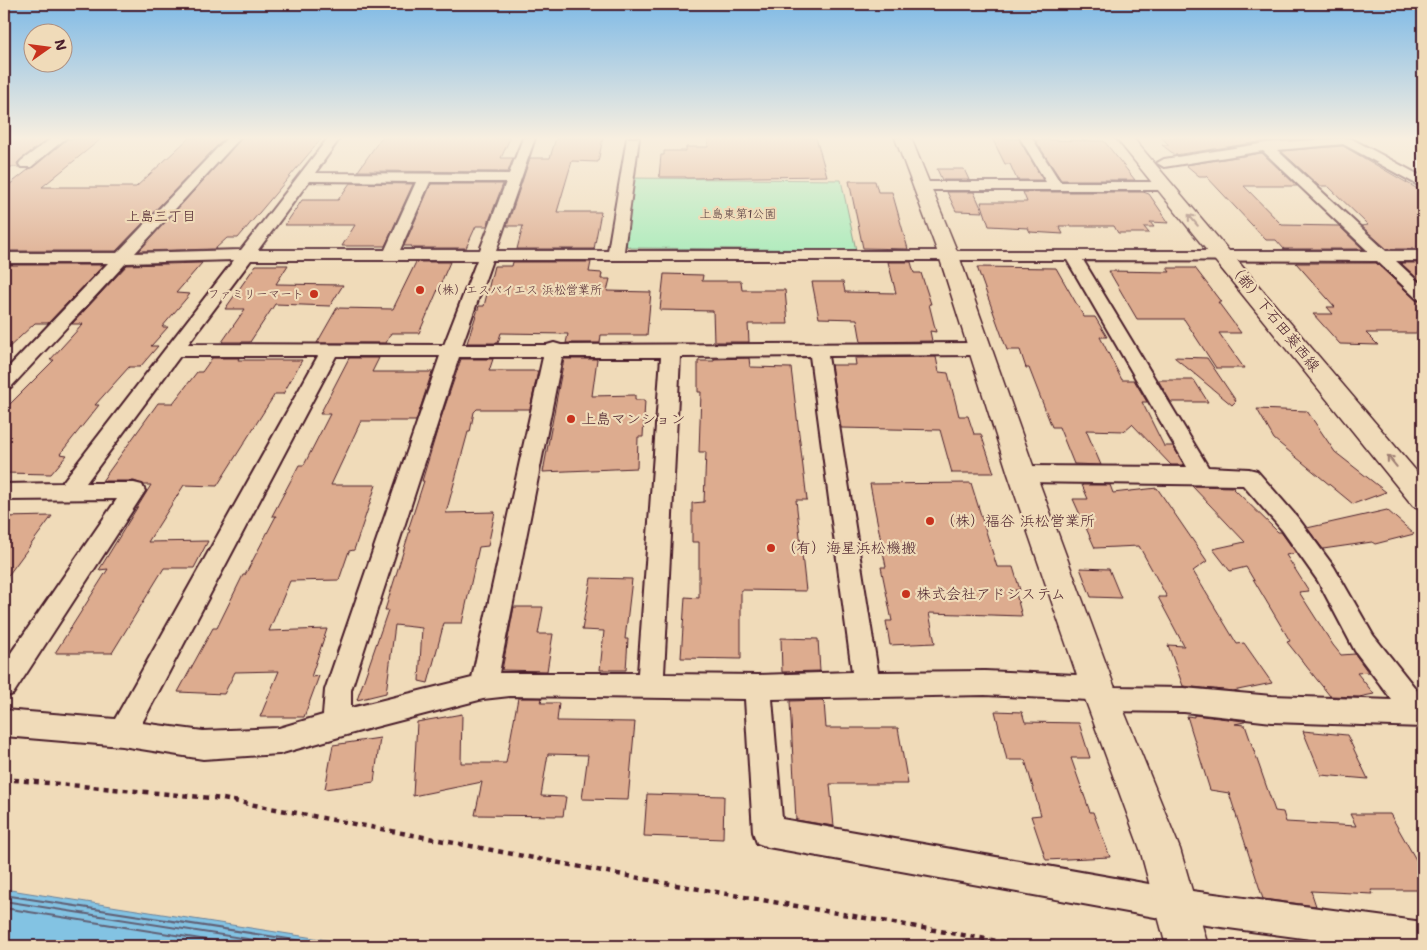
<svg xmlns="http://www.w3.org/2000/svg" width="1427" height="950" viewBox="0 0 1427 950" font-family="'Shantell Sans','Klee One',sans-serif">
<rect width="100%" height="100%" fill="#f0dbb9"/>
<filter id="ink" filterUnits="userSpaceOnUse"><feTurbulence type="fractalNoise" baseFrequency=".02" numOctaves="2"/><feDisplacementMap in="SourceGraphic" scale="10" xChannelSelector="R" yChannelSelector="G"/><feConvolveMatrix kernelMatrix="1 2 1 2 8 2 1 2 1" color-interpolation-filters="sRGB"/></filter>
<g filter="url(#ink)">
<path fill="#a5ebb8" stroke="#788572" d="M631,178L841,180L856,250L631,248L620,242Z"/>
<path fill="#83c3e3" stroke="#6c8199" d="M4,889L358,945L364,946H4Z"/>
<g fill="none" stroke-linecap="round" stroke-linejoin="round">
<path stroke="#616175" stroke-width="2" d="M4,895L334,946
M4,901L293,946
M4,908L245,946"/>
</g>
<path fill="#ddac8f" stroke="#4a1f2b" d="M4,138L48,139L20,160L17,163L19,167H4Z
M189,138H225L116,251H4V189L67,139H101L42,187H136Z
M242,138H322L238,238H227L215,249L139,251Z
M381,138H510L501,158H513L508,172L358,171Z
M556,138H603L598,162L572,161L557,212H601L594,249H517L523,226H507L530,158H550Z
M708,138H816L827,176L686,178V177H659L661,155H664V151H686V147H708Z
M992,138L1019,139L1043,180H1017L1010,164H1005Z
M1162,138H1323L1266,141L1175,155L1162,145H1169Z
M1035,140L1104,141L1135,180H1061Z
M1343,146L1423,192V249H1387L1361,226L1368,225L1328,186H1319L1281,151Z
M1262,153L1297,186H1244L1282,225L1339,226L1363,249H1284L1276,240H1266L1206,176H1199L1186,165Z
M937,169H964L969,180H942Z
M849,181H875L878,192H892L908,249L863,248Z
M350,183L413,184L385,246H342L355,225H285L302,200H338Z
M431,184H503L487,226H476L466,248H411L412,246H404Z
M947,192H974L983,212L956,211Z
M1023,192H1143L1149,194L1169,223L1150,222L1154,227H1144L1149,233H1118L1114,226H1059L1063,234L1030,232L1028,228L989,226L981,202H1027Z
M416,262H450L419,333H391L386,343H317L337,308L393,309Z
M513,262H591L589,272L602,273L601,279H610L607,291L651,292L647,335H601L600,343H566L568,334L501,333L498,343H467L479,306H484L494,266H512Z
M888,262H911L914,273H921L931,304H929L936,332L930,331L932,341L861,342L857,319L819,318L812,282H843L845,292L896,293Z
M202,263L176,293L190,294L162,327H168L151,346H158L140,367H129L95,405H99L60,454L67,455L51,474L4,473V410L54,360H50L83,324H72L127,265Z
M1296,263H1376L1416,300L1423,302V333H1366L1378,345L1340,344L1313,314H1333L1327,307H1335Z
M1401,263H1423V284Z
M4,265H104L48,323H35L4,352Z
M256,265H288L276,284L343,285L330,306L275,304L250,342H222L245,309H225Z
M977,267L1056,268L1084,317H1095L1107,337H1100L1122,380H1134L1147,402H1142L1164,446H1173L1184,465H1171L1132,424L1124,431L1086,430L1101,465L1074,464L1059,427H1052L1029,368H1026L1020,350H1007Z
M1167,268H1195L1221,302H1218L1241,333H1219L1244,368H1216L1184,319H1137L1109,271L1170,272Z
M664,274L703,275L702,281H741L742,290H785L788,324H748L749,342H714L713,311L660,310Z
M936,357L939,372L948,373L959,416H968L974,434H981L994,473H952L940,430L841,428L831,365H856L855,358Z
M1174,357L1207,358L1236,401L1232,405Z
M212,358H239L238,360H302L283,394H275L217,486L184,485L148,542L208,541L194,568H164L112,653H55L108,569L99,570L151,485H144L134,481H102L158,403H173L197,372H202Z
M349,358H379L372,372H432L416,421H361L331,485H376L354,550L349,551L339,580L290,581L269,631L327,629L311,677L319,676L304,717H260L279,671L235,672L224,694L178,692L213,628H217L243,575H245L276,516H272L299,465H304L330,414H320Z
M749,358L750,367L791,368L807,500H796L806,591L741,590V659L681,658L685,597L699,598V542H692V503L704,502L706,452H699L701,392H698V361H714V359Z
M461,359H493L489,371H538L530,409H477L474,412L470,432H468L446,513L495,512L488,546L479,547L462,623H444L428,683L419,681L422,628L395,625L386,693L357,700L388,610H385L410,530H408L424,481H422L440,421Z
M564,359H597L592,396L635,395V400H645L643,437H638L637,468L543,472Z
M1158,380H1194L1208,402H1171Z
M1257,409L1307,411L1335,452L1386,492L1353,504L1274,439Z
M971,483L997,567H1013L1020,590H1015L1022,616L929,613L935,643L890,645L886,621H892L881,567H886L870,484Z
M1082,485H1110L1113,493L1157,488L1207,561L1193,571L1237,644L1244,643L1272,683L1233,691L1183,686L1168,645L1184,646L1158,597H1167L1139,546L1095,548L1073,499H1088Z
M1192,486L1232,487L1278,532H1281L1296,553L1286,555L1309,591L1299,592L1333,645L1341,655L1355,654L1368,672L1357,673L1374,694L1359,697L1330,696L1287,642L1290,641L1246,567L1230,571L1213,549L1245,542Z
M1387,510L1414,534L1375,544L1372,542L1323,549L1307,528Z
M52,516L4,581V517Z
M1080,568L1109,569L1121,598L1091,597Z
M591,578L632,579L625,639H628L626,670H600L604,631L582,630Z
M514,607H543L538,634H553L547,671L502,670Z
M781,638L818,639L820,671L782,672Z
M518,698H542L541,703H559L557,721L635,722L628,800L582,799L588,755L548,754L541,796L566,797L563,816L475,815L482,782L413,796L417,722L462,714L461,763H506Z
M822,700L824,702L826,728H898L908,784H830L834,826L796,820L790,701Z
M995,711L1022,712L1025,722L1079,723L1090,758H1071L1090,812H1093L1110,857L1046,860L1031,816L1041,815L1025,760H1007Z
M1194,715L1244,721V722L1235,724L1245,725L1275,811L1283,812L1286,822L1356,826L1350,814H1390L1423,872V890H1371L1373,894L1311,891L1316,906L1263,899L1229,793L1210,790L1187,716L1194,717Z
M1303,731L1347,735L1368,779L1321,775Z
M380,738L374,782L325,789L333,745Z
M647,794L724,796L723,839L644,836Z"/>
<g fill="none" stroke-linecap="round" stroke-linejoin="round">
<defs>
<path id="street" d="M52,138H66L31,167H21L19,164L21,161Z
M227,138H240L135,253L241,250L328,138H340L315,173L509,174L523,138H535L496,251H608L627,138H639L624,251H1368L1263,151L1164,167L1157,163L1164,159L1266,143L1350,138L1423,177V186L1418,185L1343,144L1277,150L1386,251H1423V261H1396L1423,286V300L1417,299L1377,261L1083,260L1208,467L1249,469L1257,471L1298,518L1334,567L1373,635L1423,698V727L1272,722L1184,712L1102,711L1092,708L1089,700L985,695L772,699L782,819L1177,889L1423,922V946H1362L1177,921L768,847L757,843L753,832L745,699L510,696L483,699L371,728L279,754L203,759L122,746L4,736V710L115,719L318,356H180L86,483H134L142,485L145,491L13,694L4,697V663L117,499L4,500V484L62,483L234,260L126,263L11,387L4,389V372L108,263H4V253H117ZM309,181L416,182L385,250H258ZM430,182H506L480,250H400ZM251,260H477L444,345L188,344ZM492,260H1067L1187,467L1022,466L1014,469L1011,474L1014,479L1022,482L1243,485L1282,530L1318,581L1355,651L1392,700L1272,696L1184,688L1111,687L1107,679L1098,676L985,671L878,672L828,356L978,355L984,353L987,349L984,345L978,343L561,345L554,343L547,345H462ZM336,356H440L325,690L323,715L279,728L203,731L142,723ZM810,356L852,672L758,675L664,674L680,357ZM459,357H543L472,678L351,708V690ZM562,357H661L638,673H499Z
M1020,138H1032L1060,182H1164L1171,186L1164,190H921L914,186L921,182H1046Z"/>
<path id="secondary" d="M895,138H911L959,256L1036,474L1119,699L1180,849L1208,946H1166L1140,849L1085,699L1008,474L939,256Z
M1116,138H1133L1423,479V509L1413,506Z"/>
</defs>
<use href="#street" stroke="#4a1f2b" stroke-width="4"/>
<use href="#secondary" stroke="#4a1f2b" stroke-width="3"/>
<path stroke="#4a1f2b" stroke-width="4.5" stroke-dasharray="5 5" stroke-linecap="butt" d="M4,779L223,799L676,885L1026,946"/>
<use href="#street" fill="#f0dbb9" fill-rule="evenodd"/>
<use href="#secondary" fill="#f0dbb9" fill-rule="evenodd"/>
</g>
<defs><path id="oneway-shaft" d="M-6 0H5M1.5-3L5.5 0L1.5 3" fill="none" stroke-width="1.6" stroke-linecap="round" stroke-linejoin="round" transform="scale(1.25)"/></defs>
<g stroke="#9d7d72">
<use href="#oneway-shaft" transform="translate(1193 220) rotate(-130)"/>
<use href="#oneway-shaft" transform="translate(1392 461) rotate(-129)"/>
</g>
</g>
<linearGradient id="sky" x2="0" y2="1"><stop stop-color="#7fbae6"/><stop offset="0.51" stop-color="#f8efe0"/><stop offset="1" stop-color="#f8efe0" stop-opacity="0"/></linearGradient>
<rect width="1427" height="271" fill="url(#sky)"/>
<g fill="#c8321e" stroke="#f0dbb9" stroke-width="2">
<circle cx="420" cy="290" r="5"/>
<circle cx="314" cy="294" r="5"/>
<circle cx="571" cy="419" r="5"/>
<circle cx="930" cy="521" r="5"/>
<circle cx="771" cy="548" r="5"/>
<circle cx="906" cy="594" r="5"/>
</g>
<g text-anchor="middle" stroke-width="4.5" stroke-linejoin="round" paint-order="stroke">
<g font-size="12" fill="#583e40" stroke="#f0dbb9">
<text x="738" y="218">上島東第1公園</text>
</g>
<g font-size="12" fill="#4a1f2b" stroke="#f0dbb9" text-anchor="start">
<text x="430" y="294">（株）エスバイエス 浜松営業所</text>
<text x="304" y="298" text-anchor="end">ファミリーマート</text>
</g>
<g font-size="14" fill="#4a1f2b" stroke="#f0dbb9">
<text x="161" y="221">上島三丁目</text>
</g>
<g font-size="15" fill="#4a1f2b" stroke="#f0dbb9">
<text transform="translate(1274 317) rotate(51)" y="5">（都）下石田葵西線</text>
</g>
<g font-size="15" fill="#4a1f2b" stroke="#f0dbb9" text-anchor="start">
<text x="581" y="424">上島マンション</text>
<text x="940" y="526">（株）福谷 浜松営業所</text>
<text x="781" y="553">（有）海星浜松機搬</text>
<text x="916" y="599">株式会社アドシステム</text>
</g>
</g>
<rect width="1427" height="950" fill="none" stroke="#f0dbb9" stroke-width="20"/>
<rect x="10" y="10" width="1407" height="930" fill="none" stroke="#4a1f2b" stroke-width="2" filter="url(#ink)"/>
<g transform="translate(48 48) rotate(76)"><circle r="24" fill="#f0dbb9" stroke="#ae9080"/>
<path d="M0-4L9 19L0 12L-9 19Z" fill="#c8321e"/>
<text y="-8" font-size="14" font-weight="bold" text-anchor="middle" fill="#4a1f2b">N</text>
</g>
</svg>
